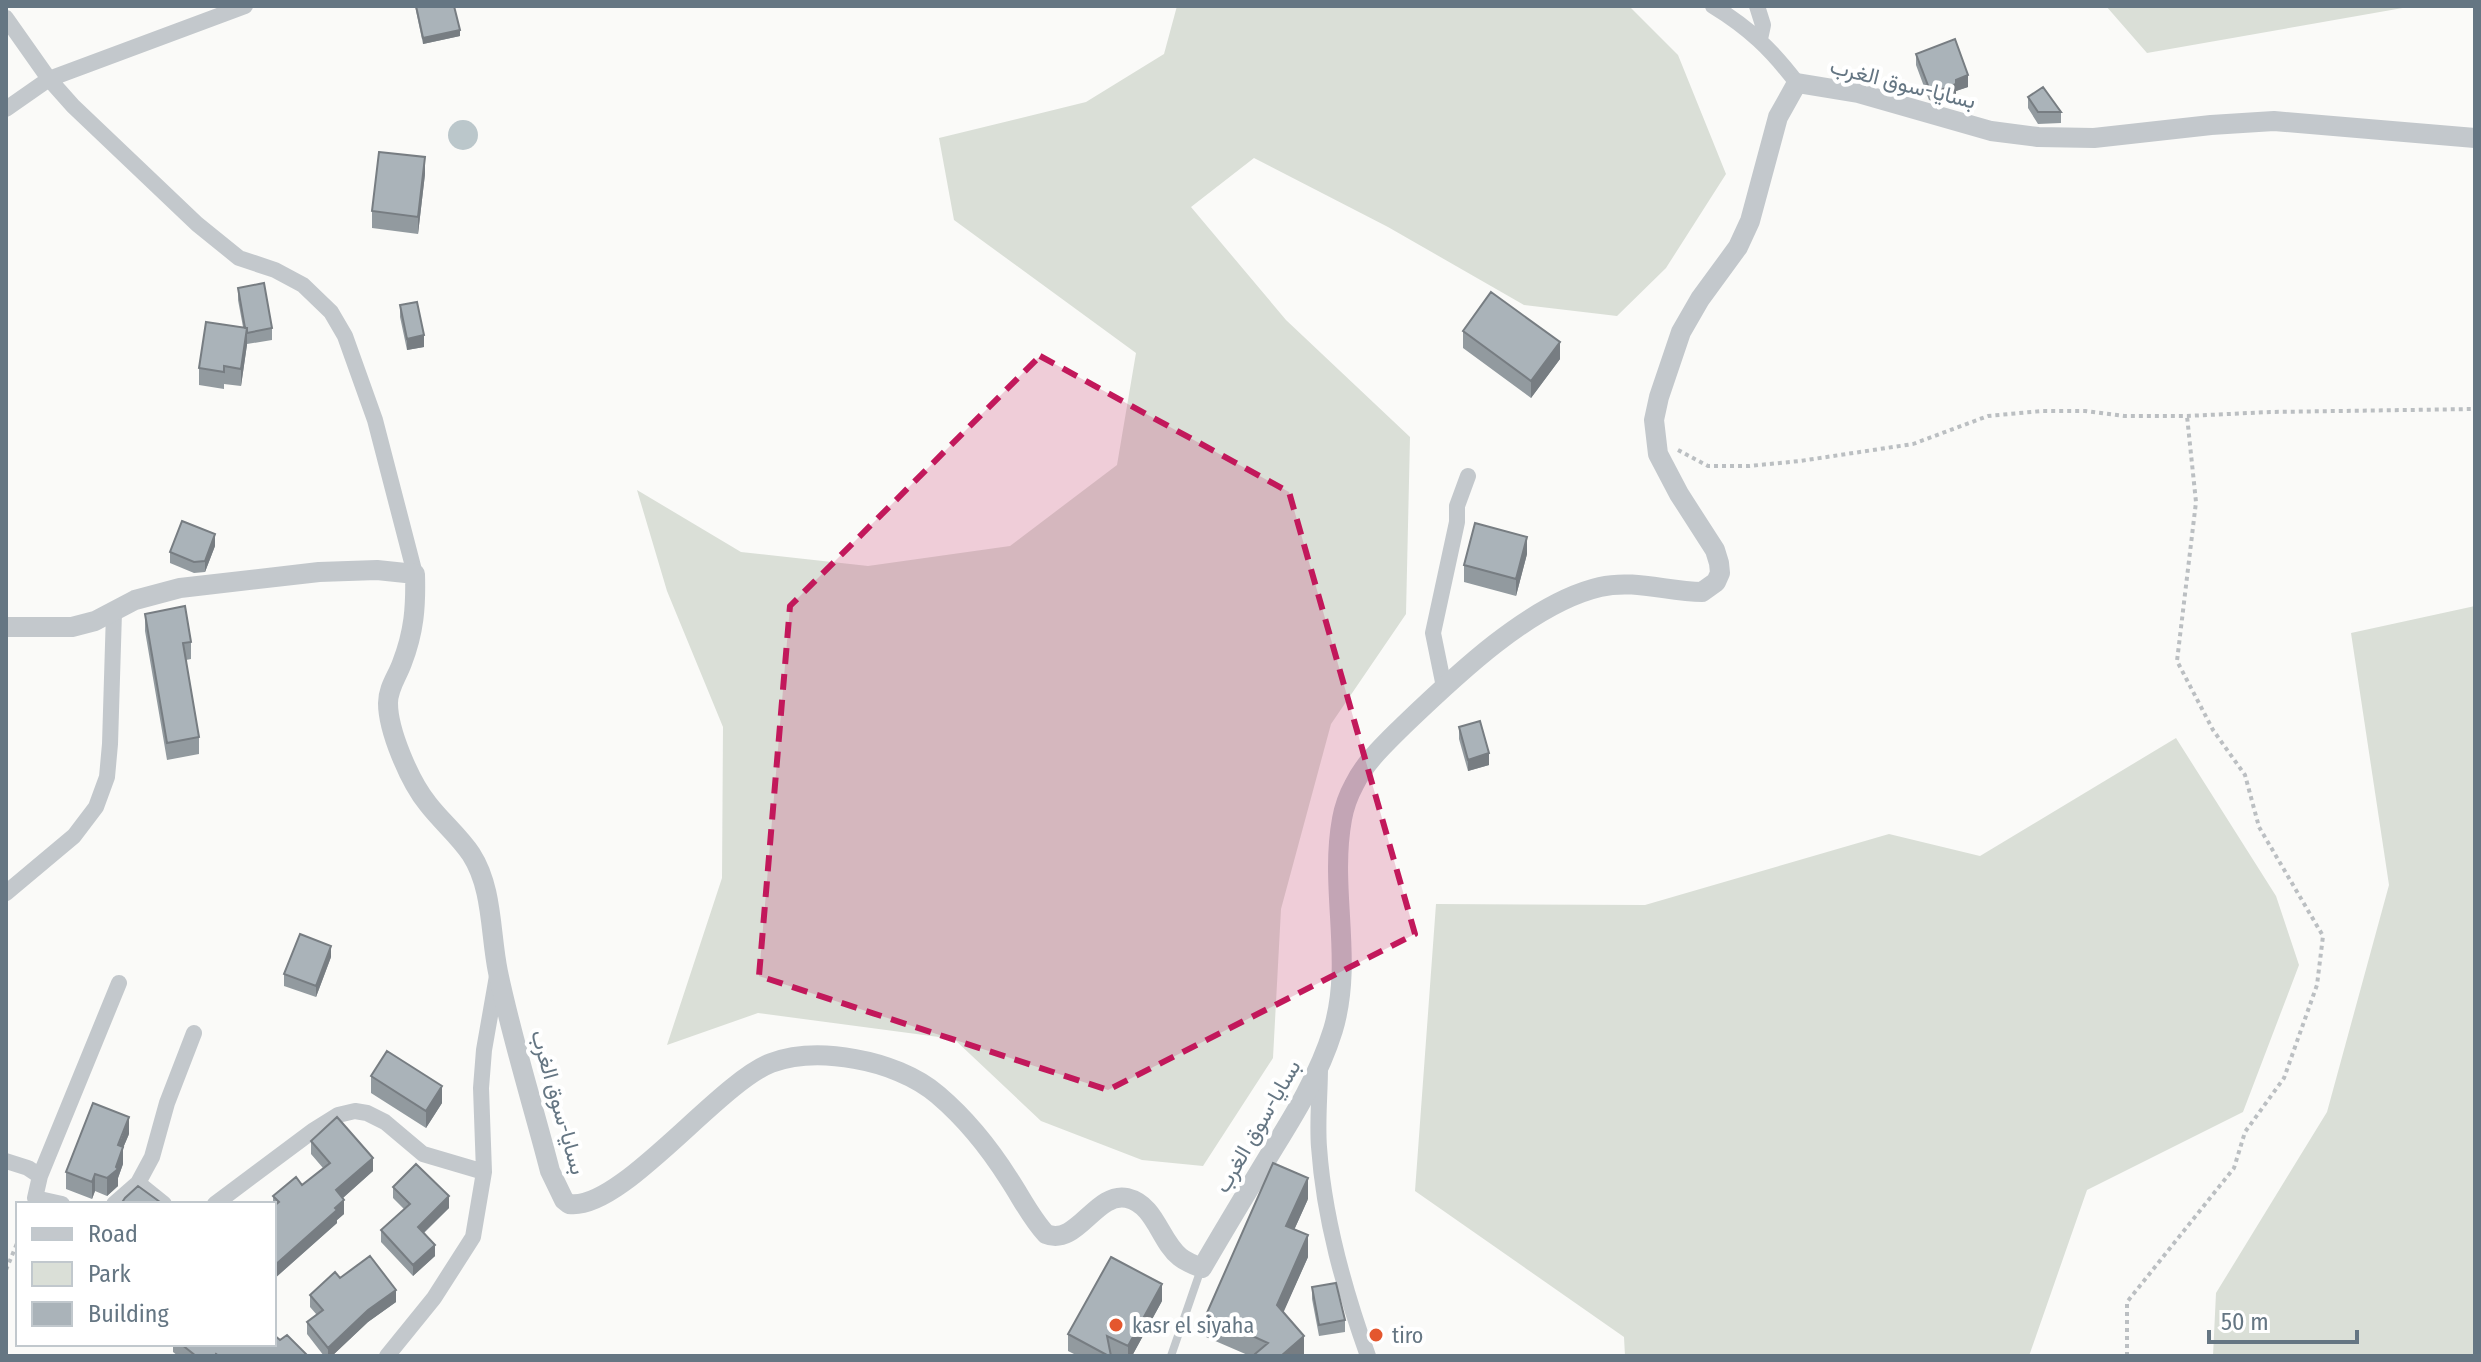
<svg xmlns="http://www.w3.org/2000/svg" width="2481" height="1362" viewBox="0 0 2481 1362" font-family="'Fira Sans Condensed',Vazirmatn,sans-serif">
<rect width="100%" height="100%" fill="#fafaf8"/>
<path fill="#dadfd7" d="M1177,6H1629L1678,55L1726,174L1666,268L1617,316L1524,305L1388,227L1254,158L1191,207L1286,320L1410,437L1406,614L1331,724L1281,909L1273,1058L1203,1166L1142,1160L1041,1121L954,1039L758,1013L667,1045L722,878L723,727L667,591L637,490L741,552L868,566L1010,546L1117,465L1136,353L954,220L939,138L1086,102L1164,54Z
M2106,6H2414L2147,53Z
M2475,606V1356H2213L2216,1293L2327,1112L2389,885L2351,633Z
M2176,738L2276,896L2299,965L2243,1112L2087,1190L2029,1356H1625L1624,1337L1415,1191L1436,904L1645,905L1889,834L1980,856Z"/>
<path fill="#bbc7cb" d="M448 135a15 15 0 1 1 30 0a15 15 0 1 1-30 0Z"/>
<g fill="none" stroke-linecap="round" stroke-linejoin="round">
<path stroke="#bbbfc2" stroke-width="4" stroke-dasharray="4 4" stroke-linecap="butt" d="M1678,450L1708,466H1749L1800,461L1913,444L1988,416L2042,411H2085L2124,416H2187L2270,412L2475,409
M6,1270L18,1241
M2127,1356V1302L2234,1168L2245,1132L2284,1078L2317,985L2323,936L2259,827L2245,775L2213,730L2177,661L2196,502L2187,416"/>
<path stroke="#c3c8cc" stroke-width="8" d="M1171,1356L1201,1269"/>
<path stroke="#c3c8cc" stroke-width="16" d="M1713,6C1749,28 1771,49 1797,83
M1757,6L1763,25L1760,39
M6,18L49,79L73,106L197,224L239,258L275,270L303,285L331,312L345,336L375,420L415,574
M6,109L49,79L245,6
M1444,687L1433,633L1457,522V506L1468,476
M6,893L74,836L96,807L107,777L110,744L114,612
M1320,1067C1320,1094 1317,1121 1319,1147C1324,1219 1344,1289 1368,1356
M6,1161L28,1168L40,1176L35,1198L62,1204
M40,1176L119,983
M114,1204L138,1183
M164,1204L138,1183L152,1157L167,1103L194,1033
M215,1204L314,1130L338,1115L355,1111L367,1113L385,1122L423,1154L484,1172
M387,1356L434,1298L473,1237L484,1172L481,1088L484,1050L497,976"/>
<path stroke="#c3c8cc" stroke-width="20" d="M6,627H72L95,621L135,600L180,588L319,572L377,570L415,574C416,607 414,632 402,663C397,677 388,688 388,703C388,731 410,782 428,804C441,821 459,836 471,854C493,888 490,933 498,972C512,1039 533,1105 550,1171L564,1200L569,1204C620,1212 717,1084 771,1063C798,1053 828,1054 855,1059C884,1064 916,1076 938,1095C965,1118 990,1149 1009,1179C1021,1197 1031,1218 1046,1234C1077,1247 1096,1191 1127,1198C1156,1205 1159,1240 1180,1257C1186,1262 1194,1265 1202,1268C1224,1230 1247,1192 1270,1154C1295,1114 1319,1075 1333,1030C1354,960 1329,890 1342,819C1344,808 1348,796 1354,785C1365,762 1386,743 1404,725C1455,676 1531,603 1600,587C1635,579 1668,592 1702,592L1716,582L1720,573L1719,563L1715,550L1679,494L1658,454L1654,420L1659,397L1681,332L1700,299L1738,247L1750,221L1778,117L1797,83L1858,93L1991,131L2038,137L2094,138L2211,125L2274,121L2475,138"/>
</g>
<path fill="#929a9f" d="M415,6H454L460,36L423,44Z
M1916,54L1968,87L1956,91V95L1938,102L1929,100L1916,65Z
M2028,97L2061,112V123L2038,124L2028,108Z
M425,174L418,234L372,228V211Z
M238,288L272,328V340L247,344L241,386L224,384V389L199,385V368L243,327L238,300Z
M400,305L424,347L407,350L400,317Z
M1463,331L1560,359L1531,398L1463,348Z
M215,546L205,572L194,573L170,563V552Z
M1527,554L1516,596L1464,582V565Z
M145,614L191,642V659L186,660L199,737V754L167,760L145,631Z
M1459,727L1489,765L1468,771L1459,739Z
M331,957L316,997L284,986V974Z
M371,1076L442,1103L426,1128L371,1093Z
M129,1134L123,1148V1164L118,1178V1186L107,1196L95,1191L92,1199L66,1189V1172Z
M311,1141L373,1171L343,1198L344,1214L337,1220V1223L274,1279L273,1196L302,1185L323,1168L311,1154Z
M393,1187L449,1208L424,1233L435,1256L413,1276L381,1242V1230L404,1209L393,1198Z
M1308,1199L1294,1230L1308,1257L1283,1312L1304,1356H1250L1206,1337V1315Z
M1312,1287L1345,1320V1332L1319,1336L1312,1299Z
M310,1295L396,1302L368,1322L332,1356H324L307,1334V1322L317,1315L310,1307Z
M1162,1301L1132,1356H1114L1111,1354V1356H1078L1068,1351V1334Z
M280,1340L308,1356H178L173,1352V1344H274Z"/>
<path fill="#777d82" d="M460,30V36L423,44V38Z
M1968,75V87L1956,91V80Z
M1956,84V95L1938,102V91Z
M425,157V174L418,234V217Z
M247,328V345L241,386V369Z
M424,335V347L407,350V339Z
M1560,342V359L1531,398V381Z
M215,534V546L205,572V561Z
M1527,537V554L1516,596V579Z
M1489,753V765L1468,771V760Z
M331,946V957L316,997V986Z
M442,1086V1103L426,1128V1111Z
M129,1117V1134L123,1148V1164L118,1178V1186L107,1196V1178Z
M373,1158V1171L336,1204V1190Z
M95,1174V1191L92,1199V1182Z
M1308,1178V1199L1286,1248V1226Z
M449,1196V1208L418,1238V1227Z
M344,1200V1214L337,1220V1223L274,1279V1266Z
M1308,1235V1257L1277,1327V1305Z
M435,1245V1256L413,1276V1265Z
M1162,1284V1301L1132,1356H1128V1346Z
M396,1290V1302L368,1322L332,1356H328V1348L368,1310Z
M1304,1336V1356H1281Z"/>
<path fill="#aab3b9" stroke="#777d82" stroke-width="2" d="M416,6H454L460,30L423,38Z
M1955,39L1968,75L1956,80V84L1938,91L1929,88L1916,54Z
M2043,87L2061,112H2038L2028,97Z
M379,152L425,157L418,217L372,211Z
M264,283L272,328L247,333V328H245L238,288Z
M1491,292L1560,342L1531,381L1463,331Z
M417,302L424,335L407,339L400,305Z
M206,322L247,328L241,369L224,366V372L199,368Z
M182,521L215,534L205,561L194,562L170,552Z
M1475,523L1527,537L1516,579L1464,565Z
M185,606L191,642L183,643L199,737L167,743L145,614Z
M1480,721L1489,753L1468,760L1459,727Z
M300,934L331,946L316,986L284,974Z
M387,1051L442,1086L426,1111L371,1076Z
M93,1103L129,1117L118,1145L123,1147L116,1167L118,1169L107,1178L95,1174L92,1182L66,1172Z
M337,1117L373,1158L336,1190L344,1200L335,1208L337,1210L274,1266V1206L279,1202L273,1196L296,1177L302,1185L330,1163L311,1141Z
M1273,1163L1308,1178L1286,1226L1308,1235L1277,1305L1304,1336L1281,1356H1256L1255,1354L1268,1343L1206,1315Z
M416,1164L449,1196L418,1227L435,1245L413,1265L381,1230L410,1204L393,1187Z
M138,1186L160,1202L159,1204H121L125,1198Z
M370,1256L396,1290L368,1310L328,1348L307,1322L323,1310L310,1295L335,1272L340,1278Z
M1111,1257L1162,1284L1128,1346L1107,1336L1111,1356H1101L1107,1355L1068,1334Z
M1336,1283L1345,1320L1319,1325L1312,1287Z
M274,1335L280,1340L287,1335L308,1356H219L216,1354L215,1356H196L181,1344H274Z"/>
<path fill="#c2185b" fill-opacity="0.2" stroke="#c2185b" stroke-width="6" stroke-dasharray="16 10" stroke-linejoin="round" d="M1040,356L1289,492L1415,934L1108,1090L759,976L790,606Z"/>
<g fill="#e4572e" stroke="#fff" stroke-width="3">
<circle cx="1116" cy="1325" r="8"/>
<circle cx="1376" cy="1335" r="8"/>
</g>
<g text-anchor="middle" stroke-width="8" stroke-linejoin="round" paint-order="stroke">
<g font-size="22" fill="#657683" stroke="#fff">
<text transform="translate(1903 83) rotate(14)" y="8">بسايا-سوق الغرب</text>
<text transform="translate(559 1102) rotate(74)" y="8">بسايا-سوق الغرب</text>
<text transform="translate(1257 1126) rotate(-60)" y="8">بسايا-سوق الغرب</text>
</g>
<g font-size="22" fill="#657683" stroke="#fff" text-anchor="start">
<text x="1132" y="1333">kasr el siyaha</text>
<text x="1392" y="1343">tiro</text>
</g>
</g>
<rect width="2481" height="1362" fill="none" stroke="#657683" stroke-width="16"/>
<rect x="16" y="1202" width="260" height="144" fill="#ffffff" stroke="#c1c8cd" stroke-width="2"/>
<rect x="32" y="1228" width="40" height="12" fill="#c3c8cc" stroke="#c1c8cd" stroke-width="2"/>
<text x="88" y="1242" font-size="24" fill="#657683">Road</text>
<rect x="32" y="1262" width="40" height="24" fill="#dadfd7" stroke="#c1c8cd" stroke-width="2"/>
<text x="88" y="1282" font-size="24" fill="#657683">Park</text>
<rect x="32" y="1302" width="40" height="24" fill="#aab3b9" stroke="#c1c8cd" stroke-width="2"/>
<text x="88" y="1322" font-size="24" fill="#657683">Building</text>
<path d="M2209 1330v12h148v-12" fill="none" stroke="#657683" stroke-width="4"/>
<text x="2221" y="1330" font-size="24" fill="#657683" stroke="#ffffff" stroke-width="6" paint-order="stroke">50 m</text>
</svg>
